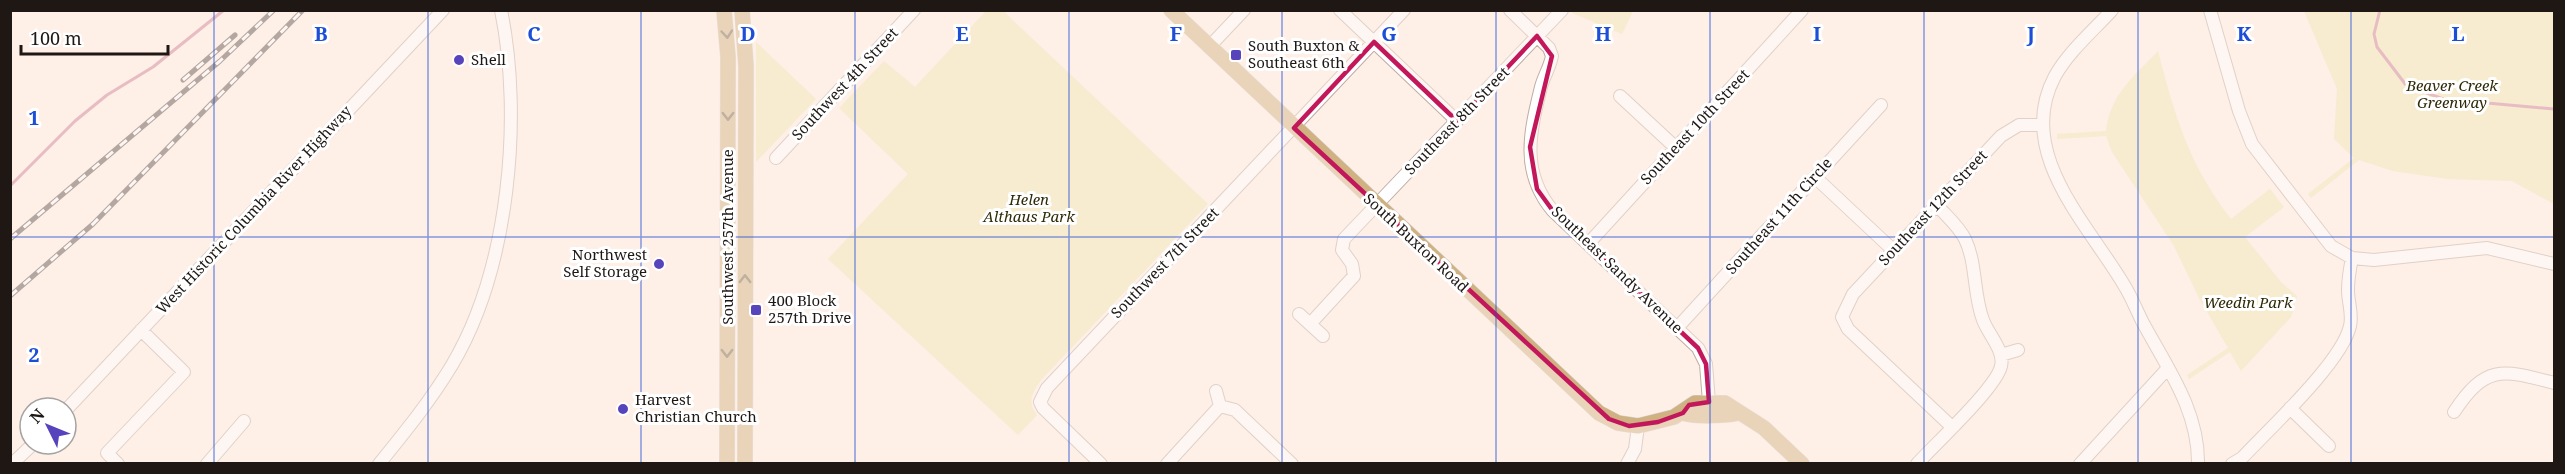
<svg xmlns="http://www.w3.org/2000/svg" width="2565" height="474" viewBox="0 0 2565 474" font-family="'Noto Serif',serif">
<rect width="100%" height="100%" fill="#feefe7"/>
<path fill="#efe6b4" d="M987,10L1003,11L1208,204L1042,379C1033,391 1026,402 1037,415L1018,435L828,259L908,174L839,108L884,61L915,87Z
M1574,10H1633V11L1622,34L1572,13Z
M2304,11H2554V204L2512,181L2448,179L2393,171L2359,160L2311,198L2308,194L2354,158L2334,139L2337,89Z
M756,42L816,99L756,162Z
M2158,51C2175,117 2189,165 2231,219L2270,189L2284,207L2245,237L2281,282L2297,296L2291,317L2241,371L2230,352L2189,379L2187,375L2228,348L2199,298L2174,246L2112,152L2106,136L2057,139V134L2106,131C2111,93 2133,78 2158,51Z"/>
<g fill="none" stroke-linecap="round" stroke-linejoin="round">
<path stroke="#cc8198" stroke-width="3" d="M2380,10L2374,34L2377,47L2406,85L2443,99L2554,109
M10,186L75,121L107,95L153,67L224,10"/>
<defs>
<path id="minor" d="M1340,10L1457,121
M1510,10L1549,48L1552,56C1550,67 1544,76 1541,87C1530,132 1520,172 1553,211L1698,348L1706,364L1709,402
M2112,10C2093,31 2069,51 2055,76C2014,152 2088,224 2124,285C2131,296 2136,309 2142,321C2166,366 2199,410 2198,464
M2210,10L2239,111L2252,144L2331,246L2352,258L2374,260L2487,248L2554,264
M1209,47L1244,10
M1620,96L1675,147
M776,158L914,10
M1815,177L1893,250
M1588,244L1802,10
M1299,314L1323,336
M1842,317L1853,294L2001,136L2019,125H2042
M1842,317L1848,329L1951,426
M1310,324L1354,276L1352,264L1342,250L1344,239L1562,10
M1677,328L1881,105
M2001,355L2018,350
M1216,391L1220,406
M1220,406L1235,410L1292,464
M2290,408L2329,446
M66,410L443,10
M2454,412C2486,363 2504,370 2554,383
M12,464L33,444
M118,464L107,453L184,372L141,330
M207,464L244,421
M379,464C405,432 431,400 452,365C509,269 523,118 501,10
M1101,464L1043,408L1040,402L1047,388L1404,10
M1167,464L1220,406
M1627,464L1635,449L1638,426
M1917,464C1934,445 1997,387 2001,366C2005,351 1988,334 1983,320C1973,294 1977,264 1965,239C1958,225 1946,216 1936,204
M2080,464L2168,368
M2232,464L2242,458C2269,429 2342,362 2350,326C2353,314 2348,303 2348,290C2348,279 2350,268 2352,258"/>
<path id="major" d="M724,10L728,57L727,464
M742,10L746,66L745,464
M1171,10L1599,413L1618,423L1638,426L1674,417L1695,403H1725L1764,428L1802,464
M1683,413C1696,417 1725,416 1738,413"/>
</defs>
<use href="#minor" stroke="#beada3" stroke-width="14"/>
<use href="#major" stroke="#d2d1d0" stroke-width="16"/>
<use href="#minor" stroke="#fff" stroke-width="12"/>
<use href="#major" stroke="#d0b282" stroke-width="15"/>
<defs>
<path id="rail" d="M183,80L235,35
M10,239L220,61L274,10
M10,296L93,224L303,10"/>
</defs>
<use href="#rail" stroke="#5b514d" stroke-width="5"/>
<use href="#rail" stroke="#fff" stroke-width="3" stroke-dasharray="9" stroke-linecap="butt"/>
</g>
<defs><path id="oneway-chevron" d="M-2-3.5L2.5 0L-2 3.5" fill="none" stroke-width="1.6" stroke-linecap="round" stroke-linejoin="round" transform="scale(1.5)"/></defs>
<g stroke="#77644b">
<use href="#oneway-chevron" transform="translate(727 34) rotate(85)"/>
<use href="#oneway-chevron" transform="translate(728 116) rotate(90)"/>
<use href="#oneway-chevron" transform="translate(745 279) rotate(-90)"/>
<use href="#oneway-chevron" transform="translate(727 353) rotate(90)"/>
</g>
<path d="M0 0H2565V474H0ZM1537,36L1552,56L1530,147L1537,189L1553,211L1698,348L1706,364L1709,402L1689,405L1683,413L1658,422L1629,426L1609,419L1294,128L1374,42L1457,121Z" fill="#feefe7" fill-opacity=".55" fill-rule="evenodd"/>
<path fill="none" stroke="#c2185b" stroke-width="4.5" stroke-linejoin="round" d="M1537,36L1552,56L1530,147L1537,189L1553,211L1698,348L1706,364L1709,402L1689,405L1683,413L1658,422L1629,426L1609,419L1294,128L1374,42L1457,121Z"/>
<path fill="none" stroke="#1d4ed8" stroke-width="1.5" stroke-opacity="0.55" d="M214,10V464M428,10V464M641,10V464M855,10V464M1069,10V464M1282,10V464M1496,10V464M1710,10V464M1924,10V464M2138,10V464M2351,10V464M10,237H2554"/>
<g fill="#5743bb" stroke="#fff" stroke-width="2">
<rect x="1230" y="49" width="12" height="12" rx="3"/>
<circle cx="459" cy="60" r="6"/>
<circle cx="659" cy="264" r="6"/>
<rect x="750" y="304" width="12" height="12" rx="3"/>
<circle cx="623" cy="409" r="6"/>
</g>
<g text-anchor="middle" stroke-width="6" stroke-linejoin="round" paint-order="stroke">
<g font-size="15" fill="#1e1714" stroke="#fff" text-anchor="start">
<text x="1248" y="51">South Buxton &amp;<tspan x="1248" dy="17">Southeast 6th</tspan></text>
<text x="471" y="65">Shell</text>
<text x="647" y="260" text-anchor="end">Northwest<tspan x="647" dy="17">Self Storage</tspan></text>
<text x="768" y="306">400 Block<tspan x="768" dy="17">257th Drive</tspan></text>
<text x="635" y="405">Harvest<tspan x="635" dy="17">Christian Church</tspan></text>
</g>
<g font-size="15" fill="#1e1714" stroke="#fff">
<text transform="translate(845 84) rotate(-47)" y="5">Southwest 4th Street</text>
<text transform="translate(1457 121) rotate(-46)" y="5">Southeast 8th Street</text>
<text transform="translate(1695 127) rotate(-47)" y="5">Southeast 10th Street</text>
<text transform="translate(1933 208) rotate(-47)" y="5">Southeast 12th Street</text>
<text transform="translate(254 210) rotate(-47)" y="5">West Historic Columbia River Highway</text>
<text transform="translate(1779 216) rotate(-48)" y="5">Southeast 11th Circle</text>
<text transform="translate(728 237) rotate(-90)" y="5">Southwest 257th Avenue</text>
<text transform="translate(1416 243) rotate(43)" y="5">South Buxton Road</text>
<text transform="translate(1165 263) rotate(-46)" y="5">Southwest 7th Street</text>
<text transform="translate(1617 270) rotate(44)" y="5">Southeast Sandy Avenue</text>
</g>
<g font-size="15" font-style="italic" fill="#302a08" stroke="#fff">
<text x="2452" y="91">Beaver Creek<tspan x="2452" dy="17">Greenway</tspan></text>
<text x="1029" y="205">Helen<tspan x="1029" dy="17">Althaus Park</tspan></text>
<text x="2248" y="308">Weedin Park</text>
</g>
</g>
<g font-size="20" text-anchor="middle" font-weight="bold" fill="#1d4ed8" stroke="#fff" stroke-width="6" stroke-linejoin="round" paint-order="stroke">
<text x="321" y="41">B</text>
<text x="534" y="41">C</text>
<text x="748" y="41">D</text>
<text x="962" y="41">E</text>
<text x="1176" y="41">F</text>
<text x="1389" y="41">G</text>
<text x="1603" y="41">H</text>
<text x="1817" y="41">I</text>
<text x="2031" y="41">J</text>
<text x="2244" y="41">K</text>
<text x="2458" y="41">L</text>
<text x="34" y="125">1</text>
<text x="34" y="362">2</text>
</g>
<rect width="2565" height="474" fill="none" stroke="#1e1714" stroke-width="24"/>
<g transform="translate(48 426) rotate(313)"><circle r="28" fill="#ffffff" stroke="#a5a2a1" stroke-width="1.5"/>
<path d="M0-4.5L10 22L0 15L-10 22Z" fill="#5743bb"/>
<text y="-9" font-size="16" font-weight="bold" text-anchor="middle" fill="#1e1714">N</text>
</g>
<path d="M21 45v9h147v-9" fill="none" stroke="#1e1714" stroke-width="3"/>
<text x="30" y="45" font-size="18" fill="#1e1714" stroke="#ffffff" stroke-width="4.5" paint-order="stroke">100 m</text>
</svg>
